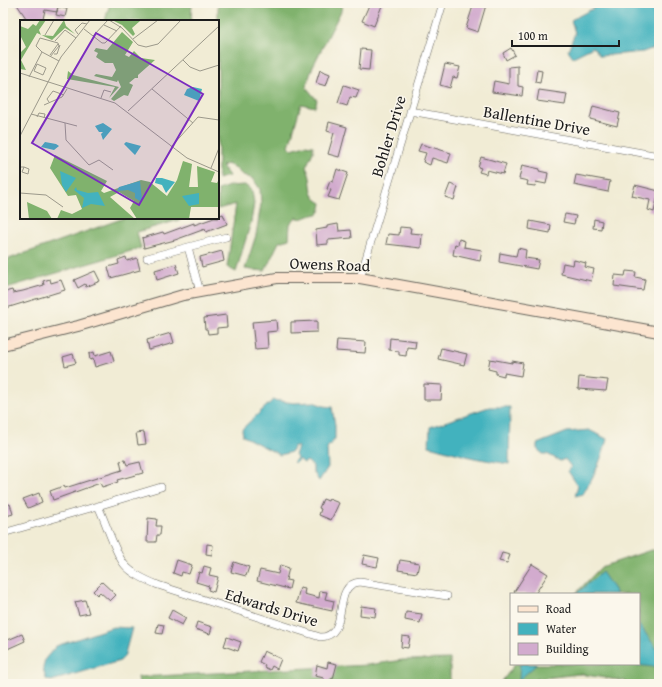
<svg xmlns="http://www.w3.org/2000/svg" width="662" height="687" viewBox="0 0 662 687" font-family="'Gentium Book Plus',serif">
<rect width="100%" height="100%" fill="#fbf7ec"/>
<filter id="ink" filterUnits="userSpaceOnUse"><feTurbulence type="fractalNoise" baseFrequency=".025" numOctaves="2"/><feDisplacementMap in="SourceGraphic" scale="8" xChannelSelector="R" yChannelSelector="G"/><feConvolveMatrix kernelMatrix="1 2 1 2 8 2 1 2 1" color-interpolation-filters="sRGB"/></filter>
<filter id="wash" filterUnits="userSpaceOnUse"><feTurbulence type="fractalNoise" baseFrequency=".012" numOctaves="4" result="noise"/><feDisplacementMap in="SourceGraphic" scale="16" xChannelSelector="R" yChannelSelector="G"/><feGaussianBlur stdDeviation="0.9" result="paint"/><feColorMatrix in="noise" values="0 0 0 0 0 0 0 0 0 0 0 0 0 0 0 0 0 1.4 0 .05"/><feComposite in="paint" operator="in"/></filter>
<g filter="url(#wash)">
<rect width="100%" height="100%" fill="#f1ecd5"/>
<path fill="#80b26d" stroke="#4e6744" d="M110,3H192L191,21H105Z
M218,3H342L341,11L313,66L306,87L317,100L315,107L301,104L289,146L292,149L305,145L313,146V152L306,167C315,183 306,195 322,203C320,216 319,213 309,216C304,218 301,220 296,217L290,224L289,239L279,242L265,271L245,269L256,235L261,204L260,189L253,179L241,174L236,168L227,164L222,166L229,176L218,179Z
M245,185L252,191L254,203L251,222L236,272L227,267L236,204L218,209V190L229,186Z
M124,218H186L137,232L141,248L3,289V261Z
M651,550L659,551V684H626L625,681L579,674L536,679L533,684H500L515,664H639V594H575L601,567Z
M450,659V684H139L138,677L367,665L403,660Z"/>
<path fill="#43b2be" stroke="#30676d" d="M595,3H652L659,28V46L643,52L600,56L593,47L573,57L568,50L575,33L571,20L594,8Z
M273,400L294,403L313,402L324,406L332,407L335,425V439L327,448L328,467L319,481L313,471V466L307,461L304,463L299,459L295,463L293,462L297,458L295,455L298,447L294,446L291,452L280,455L243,436L242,429Z
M489,407H510L509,464L474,458L429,446L430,427Z
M589,430L607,439C602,459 594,476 583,494L575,496L578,486L568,471L571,467L565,459L560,461L547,454H543L537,449V444L567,432Z
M602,572L617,594H576Z
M639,624L659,652V661L654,667L627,664H639Z
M113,627L132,628L124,657L120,661L51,681L46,679L43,668L45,659L56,646Z
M520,664H537L519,680Z"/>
<g id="blocks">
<path fill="#d2abce" d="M16,3H58L57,12L45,10L43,19L41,21H28Z
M370,3H383L374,26L362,21Z
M474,3L486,5L478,32L466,28Z
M58,7L67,9L65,17L56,15Z
M511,48L515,55L506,60L503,53Z
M361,49L371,50L369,70L359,69Z
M445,64L460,67L457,78L453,77L450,88L440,85Z
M518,66V86L523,87L522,96L492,92L494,81L509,84V67Z
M320,70L330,74L326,86L316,83Z
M537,70L542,71L540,83L535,82Z
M344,85L359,90L356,98L350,97L347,106L338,103Z
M539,90L567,94L565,105L537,101Z
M593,106L620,113L617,126L590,119Z
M329,122L347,127L339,157L328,154L334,133L327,131Z
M421,144L451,153L448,163L432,158L430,165L423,162L426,153L418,151Z
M481,157L506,164L503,174L487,170L486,174L479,172L481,168L478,167Z
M522,165L540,169L539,171L548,173L546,184L536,182L535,186L527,185L528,181L519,179Z
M337,169L348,173L339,200L328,197L331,190L327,189L330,181L333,182Z
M576,175L610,181L608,192L574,185Z
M450,184L458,187L454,200L445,197Z
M635,185L659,191L654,212L648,210L650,200L632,196Z
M223,214L227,224L206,232L205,229L175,240L144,248L142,238L163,232L164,234L194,223V225L214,218H218V216Z
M565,214L576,216L574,224L563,222Z
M594,219L602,221L601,229L593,228Z
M530,221L551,225L550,233L529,229Z
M338,224L339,231L351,230L352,238L328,240V244L317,245L316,230L327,228V226Z
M400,227L411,228L410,233L422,234L421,248L386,244L388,234L399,235Z
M459,239L465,241L464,247L482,250L480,261L453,255L455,244L458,245Z
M518,248L526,250L525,258L539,260L537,269L499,262L500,253L516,256Z
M222,251L224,261L202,267L200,257Z
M126,257L127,261L137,258L140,270L111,278L108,267L119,264L118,260Z
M574,260L586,263L585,267L594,269L591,281L561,274L563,263L573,265Z
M176,264L179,273L157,280L155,270Z
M95,271L100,281L86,287L85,284L78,288L74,280Z
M626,271L636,272L635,277L645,279L643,290L614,286L615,275L625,276Z
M50,279L51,283L61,280L65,290L3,309V296L6,295L5,292L12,290L13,293L23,291L44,285L43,281Z
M226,315L227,327L217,328V333L208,334L207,329H205L204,318Z
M276,320L277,331L267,332L268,348L255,349L252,322Z
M317,321V332L291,333V322Z
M171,333L174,343L149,350L147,340Z
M390,338L416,341L415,348L407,347L406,356L399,355V351L389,350Z
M337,340L366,342L365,353L336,351Z
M441,348L467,354L464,365L438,359Z
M111,351L114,361L95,367L93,359L90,360L89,354L94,352L95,356Z
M73,354L76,363L65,366L63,357Z
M490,359L512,363V361L523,363L521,376L504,373V376L496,374V371L488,369Z
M579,377L608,380L606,391L578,389Z
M424,384L442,385L441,400H424Z
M144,432L146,444L138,445L136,433Z
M125,460L127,465L140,462L143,473L117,480L118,482L102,487L100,483L53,500L50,491L64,486L65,488L122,470L120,461Z
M39,493L42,502L28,508L23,499Z
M323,499L328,501L329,499L339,503L331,520L319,515L321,509L319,508Z
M10,504L13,514L3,517V506Z
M148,518L157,519L156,526H161L160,535H157L156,542H147Z
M207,544L213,545L212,555L206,554Z
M502,553L510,555L507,563L499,561Z
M364,555L379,558L377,567L362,564Z
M177,560L192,565L189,574L182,572L181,576L173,573Z
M400,560L419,563L417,573L398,570Z
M234,562L249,567L246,576L231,572Z
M532,564L548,574L535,594H517L514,592Z
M280,565L289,568L286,580L291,581L289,589L257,581L260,570L278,574Z
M204,566L211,568L209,575L218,577L214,592L208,590L209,586L196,582L199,572L202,573Z
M102,582L116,595L110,601L100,592L97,595L93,591Z
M300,588L305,589L304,594L319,598L320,591L327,592L325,599L334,601L332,611L296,603Z
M85,600L89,613L79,615L75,602Z
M361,606L376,608L375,617L360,615Z
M172,610L186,618L182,625L168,618Z
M406,612L422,614L420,623L405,620Z
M197,622L212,627L210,634L195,629Z
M158,624L164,625L162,634L156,633Z
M22,634L25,641L3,651V642Z
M402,636L410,637L408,648L401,647Z
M227,637L241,642L238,651L224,646Z
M264,651L281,659L277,669L272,666L270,670L264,667L265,665L259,662Z
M328,662L337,664L333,679H331L329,684H323L324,678L315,676L317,665L327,668Z"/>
</g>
</g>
<g filter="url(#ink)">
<use href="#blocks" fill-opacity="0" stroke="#67655d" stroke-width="1"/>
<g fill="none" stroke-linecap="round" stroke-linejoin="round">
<defs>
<path id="street" d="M410,111L659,156
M147,258L188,247
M360,278L443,3
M200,292L188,247L226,237
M657,332L659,322
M98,506C106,522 114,551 124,564C132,574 146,580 158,585L320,637C352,637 330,584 360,582L447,596
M3,533L98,506L161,487"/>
<path id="secondary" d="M3,345L78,326L183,295L277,278H360L659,332"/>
</defs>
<use href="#street" stroke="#67655d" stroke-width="8"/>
<use href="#secondary" stroke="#67655d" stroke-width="12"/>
<use href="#street" stroke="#fff" stroke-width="7"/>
<use href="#secondary" stroke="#fce5d0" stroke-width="10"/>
</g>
</g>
<g text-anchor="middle" stroke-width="3" stroke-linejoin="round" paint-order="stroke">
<g font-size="16" fill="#1c1c1c" stroke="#fbf7ec">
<text transform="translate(537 120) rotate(10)" y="6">Ballentine Drive</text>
<text transform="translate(388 136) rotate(-73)" y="6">Bohler Drive</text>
<text transform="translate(330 264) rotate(2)" y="6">Owens Road</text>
<text transform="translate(272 607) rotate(17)" y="6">Edwards Drive</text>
</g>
</g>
<g transform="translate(20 20)">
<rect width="199" height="199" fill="#f1ecd5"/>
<path d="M20,0H26L19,10L21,15L33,16L44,0L46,6L55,14L45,8L32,20L17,13L1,40L6,50L0,49V33L6,27L0,15V6L8,9L13,4L16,6ZM92,0H120V1L112,8L115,14L113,16L102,5ZM102,12L113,22L105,35L109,37L114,31L121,38L135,40L118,55V58H115L109,63L113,65L108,76L104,75L94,81L91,79L101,67L98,60L97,62L74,56L76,54L92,57L96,50L93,43H85L76,37L78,33L74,31L76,28L87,30ZM48,51L53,55L99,67L89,78L95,67L47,59ZM35,135L87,161L81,171L84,173L121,160L130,162L147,176L157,160L163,141L172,144L169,167H178L177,146L195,152L191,162L197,163L199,159V187H171L169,199H117L110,188L114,181L99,172L90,177L115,199H37L41,190L52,194L62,189L56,175L48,176L30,148ZM7,182L27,191L32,199H9Z" fill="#80b26d"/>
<path d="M173,67L182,69L179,81L164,75L167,69ZM83,103L92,109L83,120L81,114L83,112H79L75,106ZM25,122L36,124L39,126L34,130L21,127ZM106,122L121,126L115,135L104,124ZM40,151L56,158L46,172L42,165ZM136,158H142L155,162L146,173L142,165L135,163ZM120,161L122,180L120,181L115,178V173L108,170L97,171L99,167ZM56,167L57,170L68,173L78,172L85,186L71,184L62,188L64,178L54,170ZM179,173V184L169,186L162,176Z" fill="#43b2be"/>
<path fill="none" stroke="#9c998b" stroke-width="1" d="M89,0L102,8L118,25L126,27L138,24L161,0M84,5L97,11M64,9L82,23H85L101,6M58,14L55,10L62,3L67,4M25,15L34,0M73,16L88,0M113,19L138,0M35,21L45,10L56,18M22,32L16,26L20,18L38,23L39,26L30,37M34,34H37L40,25M30,35L38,24M163,40L170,47L180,51L199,45M17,44L26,48L23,55L14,51ZM0,53L95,83L167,138L199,152M9,57L22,32L39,41M132,69L173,103M81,78L84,70L91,72M29,82L27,79L33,71L44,75M24,85L42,77L47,69M108,91L199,6M11,94L57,106M17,97L19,93L25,94L24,98M45,103L46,120L69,145L79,140L93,150M0,116L41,37L70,0M151,127L178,97L199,100M0,147H4L9,149L8,154L2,152L4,147M191,148L199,128M0,173L26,175L43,187"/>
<path fill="#7b2cbf" fill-opacity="0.15" stroke="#7b2cbf" stroke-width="2" d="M76,13L183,74L119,185L12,123Z"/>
<rect width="199" height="199" fill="none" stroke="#1c1c1c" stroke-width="2"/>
</g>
<rect width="662" height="687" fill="none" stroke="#fbf7ec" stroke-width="16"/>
<rect x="510" y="593" width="130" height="72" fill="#fbf7ec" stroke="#a29f99"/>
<rect x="518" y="606" width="20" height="6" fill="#fce5d0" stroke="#a29f99"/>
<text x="546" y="613" font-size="12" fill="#1c1c1c">Road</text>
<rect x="518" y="623" width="20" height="12" fill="#43b2be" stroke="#a29f99"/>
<text x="546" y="633" font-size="12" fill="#1c1c1c">Water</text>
<rect x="518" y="643" width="20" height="12" fill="#d2abce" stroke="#a29f99"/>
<text x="546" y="653" font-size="12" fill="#1c1c1c">Building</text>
<path d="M512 40v6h107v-6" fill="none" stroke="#1c1c1c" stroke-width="2"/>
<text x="518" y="40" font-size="12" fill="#1c1c1c" stroke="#fbf7ec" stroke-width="3" paint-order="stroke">100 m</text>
</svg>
